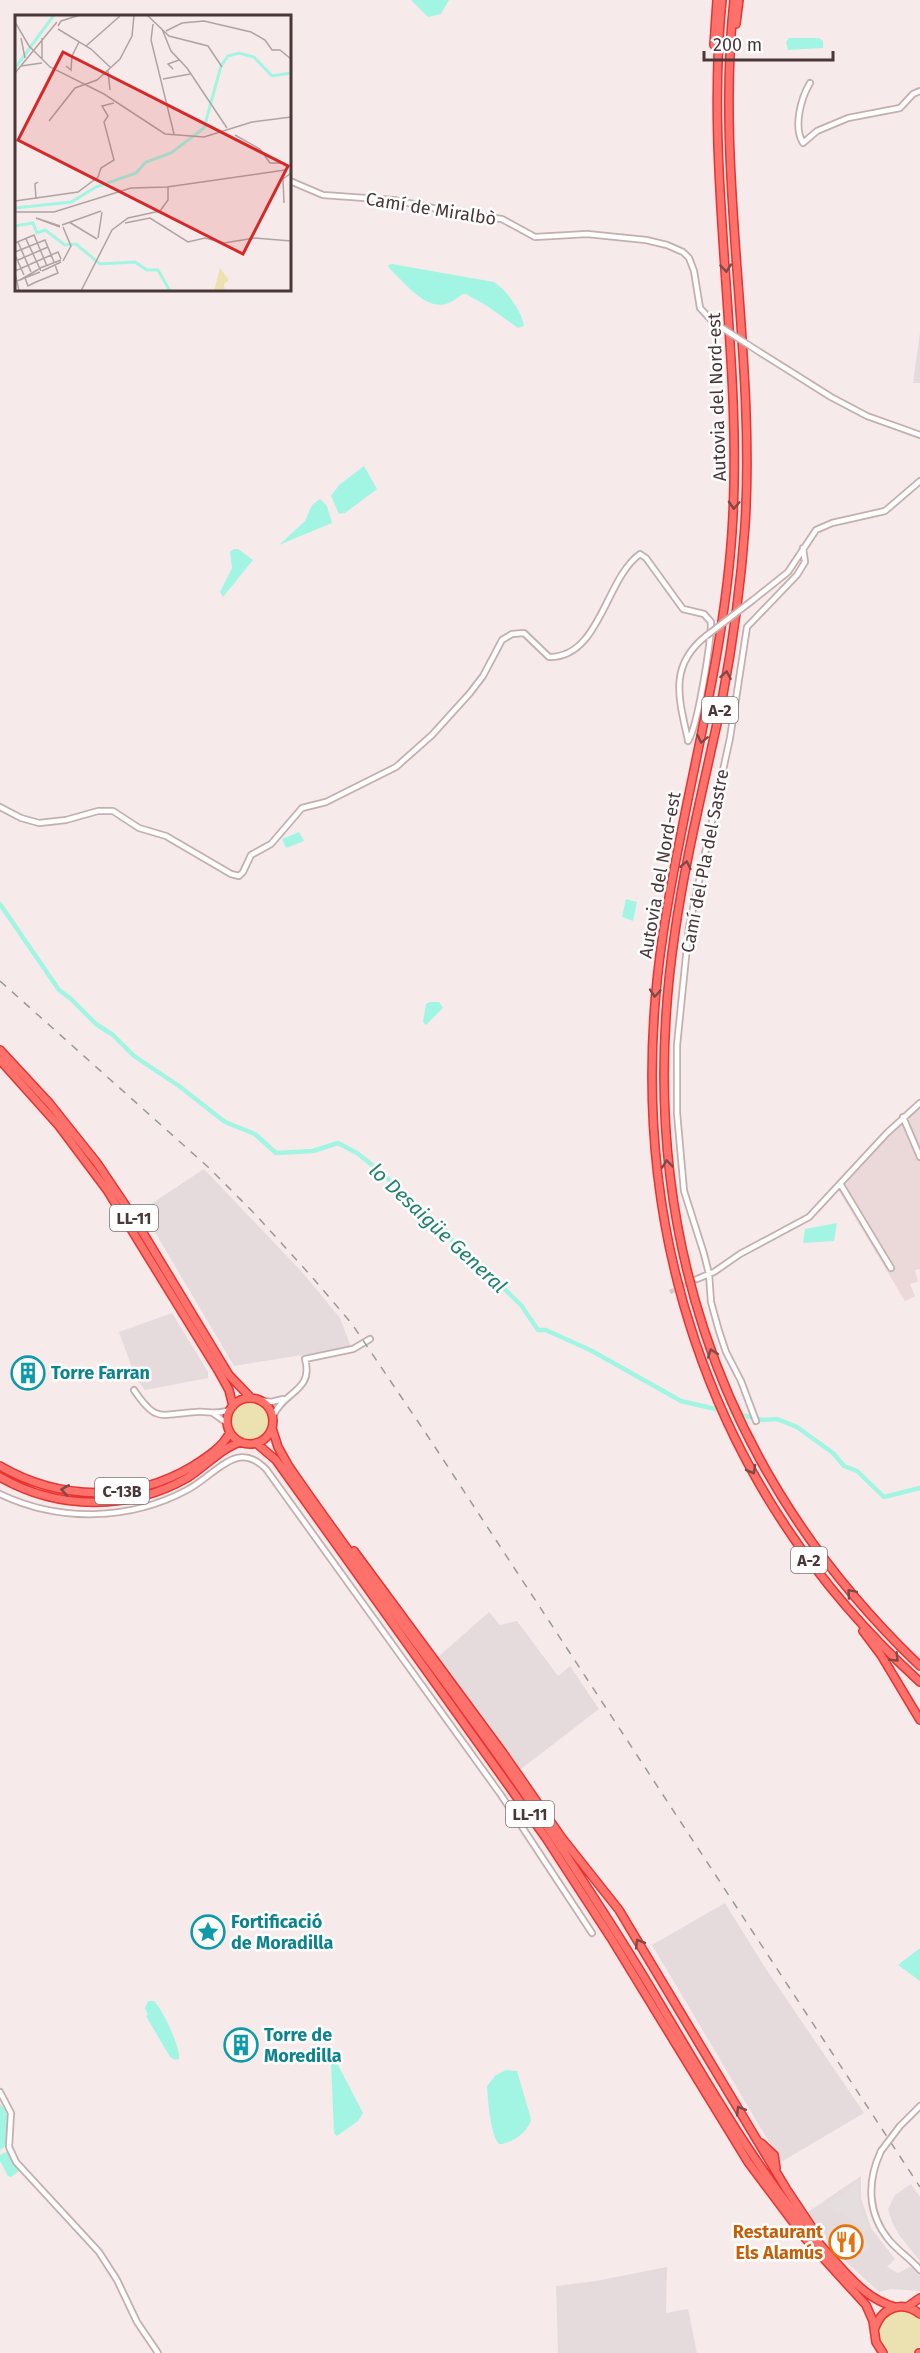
<svg xmlns="http://www.w3.org/2000/svg" width="920" height="2353" viewBox="0 0 920 2353" font-family="'Fira Sans',sans-serif">
<rect width="100%" height="100%" fill="#f6ebea"/>
<path fill="#ead9d8" d="M920,1106V1269L915,1270L918,1282L910,1284L915,1296L905,1301L839,1191L901,1122Z"/>
<path fill="#e5dbdc" d="M920,332V383H913Z
M204,1169L302,1272L340,1318L351,1347L234,1366L142,1210Z
M172,1313L208,1372V1378L145,1390L136,1379L119,1332Z
M489,1612L500,1625L517,1621L558,1676L570,1666L599,1709L521,1769L438,1657Z
M725,1903L764,1966L864,2113L781,2162L652,1945Z
M861,2176V2198L871,2228L895,2259L887,2267L898,2273L920,2262V2291L891,2289L879,2292L841,2257L805,2214Z
M911,2184L920,2197V2261L899,2235L892,2222L888,2209L895,2195Z
M667,2267L666,2313L688,2309L697,2353H558L556,2286L596,2281Z"/>
<path fill="#ece1b1" d="M231 1421a19 19 0 1 1 38 0a19 19 0 1 1-38 0Z
M900,2310L911,2313L920,2320V2346L912,2353H890C871,2339 877,2314 900,2310Z"/>
<path fill="#e4dedf" d="M858,2181L859,2201L869,2229L864,2232L852,2219L833,2210L828,2205Z
M863,2236L870,2247L853,2259L845,2248Z"/>
<path fill="#a3f5e3" d="M411,0H449L441,14L428,17Z
M789,38H819L823,41V48L788,50L786,42Z
M392,264L494,282C507,290 522,312 524,326L518,328L487,306L466,294H463C458,297 453,302 446,304C425,310 404,282 390,269L388,265Z
M364,466L377,489L345,513L339,514L331,496L339,485Z
M320,499L327,506L332,523L279,545L305,521L312,505Z
M234,549H238L253,560L223,597L220,592L232,568L230,552Z
M299,832L304,841L286,848L282,839Z
M626,899L637,902L633,921L622,917Z
M430,1002H439L443,1008L426,1025L423,1022L426,1004Z
M837,1223L834,1241L803,1243L805,1229Z
M920,1948V1981L898,1965Z
M148,2001H154C162,2008 181,2048 179,2059L175,2060L170,2057L146,2016L148,2015L145,2008Z
M337,2063L363,2113L358,2121L337,2136L334,2133L331,2064Z
M506,2070L517,2071L531,2119C529,2132 511,2144 499,2144C490,2134 488,2100 487,2086L496,2075Z
M0,2104C12,2115 8,2132 6,2146L0,2150Z
M8,2151L19,2171L11,2177L8,2176L0,2161V2155Z"/>
<g fill="none" stroke-linecap="round" stroke-linejoin="round">
<path stroke="#a3f5e3" stroke-width="4.5" d="M0,904L59,990L71,999L96,1024L113,1035L134,1056L179,1086L225,1122L255,1134L276,1153L313,1151L338,1143L357,1153L382,1173L424,1214L444,1228L456,1247L489,1274L521,1305L538,1330H546L592,1351L681,1401L763,1420L777,1419L797,1427L833,1453L844,1466L857,1471L884,1497L920,1488"/>
<path stroke="#d4c7c6" stroke-width="4.5" stroke-dasharray="4.5 2" stroke-linecap="butt" d="M670,1292L692,1281"/>
<defs>
<path id="minor" d="M810,83C801,98 793,127 803,143L817,131L848,118L900,108L913,94L920,91
M290,181L323,195L394,200L467,215L502,219L535,237L587,234L646,240L667,245L683,252L689,258L694,271L700,308L713,322
M761,353L831,397L867,416L920,435
M753,600L788,572L816,530L832,523L885,511L920,481
M688,740C679,699 668,666 706,636
M0,807L21,818L39,823L66,820L98,811H113L139,828L166,836L231,874L239,876L243,872L251,855L271,844L302,808L326,802L396,767L432,735L470,693L483,676L502,640L512,634L524,633L549,657C600,658 605,579 640,554L646,558L683,609L704,614L711,622C711,642 698,726 688,741
M903,1117L920,1157
M841,1185L891,1268
M697,1279L714,1272L740,1254L809,1217L887,1133L920,1103
M134,1390C157,1424 160,1414 196,1412C208,1411 217,1415 229,1410
M260,1400L271,1402L283,1399
M214,1414L227,1423
M273,1416C284,1391 314,1391 305,1359L353,1349L370,1339
M756,1421L741,1381L726,1352L719,1331L711,1302L709,1274L704,1254L684,1191L677,1113V1045L689,927L730,738L747,627L797,575L805,562L803,548
M0,1494C59,1522 129,1521 187,1490C203,1482 221,1462 237,1458C249,1455 258,1461 266,1469L501,1795L592,1933
M0,2092L11,2113L9,2147L16,2162L99,2252L117,2280L137,2322L158,2353
M900,2126L920,2106
M881,2151C867,2181 867,2213 889,2240C898,2251 911,2259 920,2270"/>
<path id="highway" d="M722,0C704,177 744,354 732,532C723,668 683,799 663,934C620,1218 706,1487 920,1682
M734,0C715,175 756,350 745,526C741,584 733,642 722,700C706,777 686,854 675,932C633,1213 713,1468 920,1666
M736,24L739,0
M714,45L717,0
M0,1050L50,1104L97,1163L134,1218L229,1375L251,1398
M0,1060L59,1126L107,1190L219,1372L229,1390L233,1406
M227 1421a23 23 0 1 1 46 0a23 23 0 1 1-46 0Z
M272,1428L278,1447L288,1465C368,1582 456,1693 536,1810C573,1865 609,1920 644,1977C702,2073 755,2172 830,2256C850,2277 866,2299 895,2307
M256,1443L276,1460L546,1838L611,1938L748,2162L805,2238L866,2305L873,2321L876,2342L883,2353
M0,1466C60,1501 133,1502 193,1466C207,1457 223,1447 230,1432
M0,1477C57,1510 129,1511 187,1478C205,1467 221,1448 241,1442
M354,1551L503,1753L562,1838L619,1910L787,2190L813,2229
M863,1631L881,1655L920,1720
M761,2143L774,2155L776,2168
M907,2307L920,2298
M875,2328C882,2307 903,2300 920,2314
M919,2353H920"/>
</defs>
<use href="#minor" stroke="#c5afae" stroke-width="8"/>
<use href="#highway" stroke="#e73332" stroke-width="10"/>
<use href="#minor" stroke="#fff" stroke-width="4.5"/>
<use href="#highway" stroke="#ff716b" stroke-width="7"/>
<path stroke="#999" stroke-width="1.5" stroke-dasharray="8 8" stroke-linecap="butt" d="M0,981L208,1167L255,1214L312,1277L352,1324L431,1441L920,2187"/>
<defs>
<path id="minor-bridge" d="M713,322L761,353
M706,636L753,600
M881,2151L900,2126"/>
</defs>
<use href="#minor-bridge" stroke="#c5afae" stroke-width="8" stroke-linecap="butt"/>
<use href="#minor-bridge" stroke="#fff" stroke-width="4.5"/>
</g>
<defs><path id="oneway-chevron" d="M-2-3.5L2.5 0L-2 3.5" fill="none" stroke-width="1.6" stroke-linecap="round" stroke-linejoin="round" transform="scale(1.5)"/></defs>
<g stroke="#804847">
<use href="#oneway-chevron" transform="translate(726 268) rotate(85)"/>
<use href="#oneway-chevron" transform="translate(734 505) rotate(93)"/>
<use href="#oneway-chevron" transform="translate(726 675) rotate(-80)"/>
<use href="#oneway-chevron" transform="translate(702 739) rotate(102)"/>
<use href="#oneway-chevron" transform="translate(686 865) rotate(-78)"/>
<use href="#oneway-chevron" transform="translate(655 993) rotate(95)"/>
<use href="#oneway-chevron" transform="translate(667 1164) rotate(-96)"/>
<use href="#oneway-chevron" transform="translate(712 1353) rotate(-110)"/>
<use href="#oneway-chevron" transform="translate(752 1470) rotate(61)"/>
<use href="#oneway-chevron" transform="translate(65 1490) rotate(-170)"/>
<use href="#oneway-chevron" transform="translate(851 1593) rotate(-130)"/>
<use href="#oneway-chevron" transform="translate(895 1658) rotate(45)"/>
<use href="#oneway-chevron" transform="translate(639 1943) rotate(-121)"/>
<use href="#oneway-chevron" transform="translate(740 2110) rotate(-121)"/>
</g>
<defs>
<symbol id="building-ring" viewBox="-11 -11 22 22"><circle r="9.5" fill="#fff" stroke="#0f9aa8" stroke-width="1.5"/><path d="M-4-6H4V6H1V3H-1V6H-4ZM-2.5-4.3h1.7v1.8h-1.7ZM.8-4.3h1.7v1.8H.8ZM-2.5-1h1.7V.8h-1.7ZM.8-1h1.7V.8H.8Z" fill="#0f9aa8"/></symbol>
<symbol id="sight-ring" viewBox="-11 -11 22 22"><circle r="9.5" fill="#fff" stroke="#0f9aa8" stroke-width="1.5"/><path d="M0-6L1.8-2.2L6-1.7L2.9 1.2L3.7 5.4L0 3.3L-3.7 5.4L-2.9 1.2L-6-1.7L-1.8-2.2Z" fill="#0f9aa8"/></symbol>
<symbol id="restaurant-ring" viewBox="-11 -11 22 22"><circle r="9.5" fill="#fff" stroke="#e8710a" stroke-width="1.5"/><path d="M-5-6h1v4h1v-4h1v4h1v-4h1v5L-1.5 .5V6h-2V.5L-5-1ZM5-6V6H3V1.5H1.5Q1.5-4 5-6Z" fill="#e8710a"/></symbol>
</defs>
<g fill-rule="evenodd">
<use href="#building-ring" x="9" y="1354" width="38" height="38"/>
<use href="#sight-ring" x="189" y="1913" width="38" height="38"/>
<use href="#building-ring" x="222" y="2026" width="38" height="38"/>
<use href="#restaurant-ring" x="827" y="2223" width="38" height="38"/>
</g>
<g text-anchor="middle" stroke-width="5" stroke-linejoin="round" paint-order="stroke">
<g fill="#fff" stroke="#807374" stroke-width="1.5">
<rect x="702" y="697" width="36" height="26" rx="4.5"/>
<rect x="110" y="1205" width="48" height="26" rx="4.5"/>
<rect x="95" y="1478" width="54" height="26" rx="4.5"/>
<rect x="791" y="1547" width="36" height="26" rx="4.5"/>
<rect x="506" y="1801" width="48" height="26" rx="4.5"/>
</g>
<g font-size="16" font-weight="bold" fill="#4a3738">
<text x="720" y="716">A-2</text>
<text x="134" y="1224">LL-11</text>
<text x="122" y="1497">C-13B</text>
<text x="809" y="1566">A-2</text>
<text x="530" y="1820">LL-11</text>
</g>
<g font-size="18" fill="#4a3738" stroke="#fff">
<text transform="translate(431 209) rotate(9)" y="6">Camí de Miralbò</text>
<text transform="translate(717 397) rotate(-92)" y="6">Autovia del Nord-est</text>
<text transform="translate(705 861) rotate(-79)" y="6">Camí del Pla del Sastre</text>
<text transform="translate(660 875) rotate(-80)" y="6">Autovia del Nord-est</text>
</g>
<g font-size="18" font-weight="bold" fill="#0d838f" stroke="#fff" text-anchor="start">
<text x="51" y="1379">Torre Farran</text>
<text x="231" y="1928">Fortificació<tspan x="231" dy="21">de Moradilla</tspan></text>
<text x="264" y="2041">Torre de<tspan x="264" dy="21">Moredilla</tspan></text>
</g>
<g font-size="18" font-weight="bold" fill="#c56008" stroke="#fff" text-anchor="end">
<text x="823" y="2238">Restaurant<tspan x="823" dy="21">Els Alamús</tspan></text>
</g>
<g font-size="20" font-style="italic" fill="#20816d" stroke="#fff">
<text transform="translate(438 1228) rotate(43)" y="7">lo Desaigüe General</text>
</g>
</g>
<g transform="translate(15 15)">
<rect width="276" height="276" fill="#f6ebea"/>
<path d="M205,253L214,265L209,269L210,276H199Z" fill="#ece1b1"/>
<path fill="none" stroke="#a3f5e3" stroke-width="3" d="M0,53L39,0M0,193L56,187L81,172L121,158L131,147L156,138L189,113L206,51L213,41L224,38L239,42L257,61L276,58M0,211L18,208L22,218L30,215L50,230L61,229L85,249L120,247L132,255H143L155,276"/>
<path fill="none" stroke="#b1a3a3" stroke-width="1.5" d="M132,0L154,21L193,31L207,52M0,7L14,31L35,52L89,79L150,119L189,122L237,107L276,102M138,9L136,25L159,119M43,11L46,6L65,0M43,14L76,34L96,53M147,14L156,36L172,53L212,113M151,16L167,8L189,6L236,17L250,25L257,35H265L276,44M6,23L10,43M71,31L105,1M27,44V23M6,51L27,48M51,51L56,55L57,41L64,27M158,54L153,49L164,45M93,56L95,75M0,58L42,7M148,64L175,59M34,106L60,73L82,65L105,44L117,21L119,0M220,120L245,134L255,148H267M21,184L20,169L23,167M0,186L63,177L83,162L86,153L99,145L89,107L93,101L87,91L99,88M269,188L268,164L276,158M0,197H39L116,173L152,172L270,155L276,150M54,207L82,224M110,208L135,203L173,227L190,223L209,228L240,223L276,226M47,210L86,196M45,211L21,203L45,212M48,212L56,231L48,246M83,223L87,197M11,224L26,256M3,227L16,257M0,228L19,220L32,251M0,237L30,225L39,247M0,240L9,260M3,245L33,232M25,253L46,245M0,256L43,237L46,244M27,256L46,247M0,258L4,276M10,263L13,271L21,267L43,258L40,250M5,265L24,254M2,266L25,257M66,276L97,215L113,203L145,196L153,185V172"/>
<path fill="#d62828" fill-opacity="0.15" stroke="#d62828" stroke-width="3" d="M48,37L273,151L228,239L3,125Z"/>
<rect width="276" height="276" fill="none" stroke="#4a3738" stroke-width="3"/>
</g>
<path d="M704 51v9h129v-9" fill="none" stroke="#4a3738" stroke-width="3"/>
<text x="713" y="51" font-size="18" fill="#4a3738" stroke="#ffffff" stroke-width="4.5" paint-order="stroke">200 m</text>
</svg>
